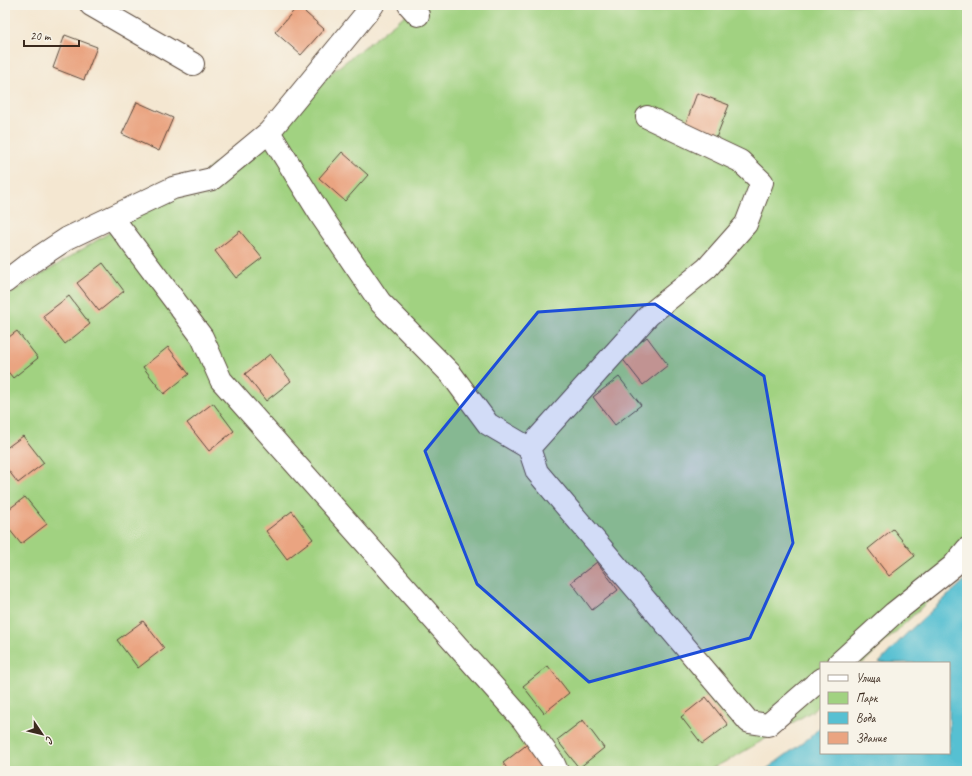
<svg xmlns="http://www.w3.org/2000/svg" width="972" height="776" viewBox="0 0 972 776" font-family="Caveat,sans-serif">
<rect width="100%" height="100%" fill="#f7f3e8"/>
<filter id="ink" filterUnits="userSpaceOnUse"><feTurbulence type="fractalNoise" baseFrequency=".025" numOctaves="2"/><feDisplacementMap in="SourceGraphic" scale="8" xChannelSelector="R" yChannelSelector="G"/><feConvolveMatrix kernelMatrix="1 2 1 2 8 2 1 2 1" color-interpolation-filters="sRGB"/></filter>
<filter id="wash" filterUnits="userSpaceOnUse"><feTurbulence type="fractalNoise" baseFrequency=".012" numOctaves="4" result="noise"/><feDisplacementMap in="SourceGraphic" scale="16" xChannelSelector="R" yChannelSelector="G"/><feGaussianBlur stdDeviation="0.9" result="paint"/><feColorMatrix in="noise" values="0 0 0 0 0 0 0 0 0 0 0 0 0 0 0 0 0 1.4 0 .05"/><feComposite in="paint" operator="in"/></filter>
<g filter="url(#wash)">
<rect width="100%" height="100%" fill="#f4e7d1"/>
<path fill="#a1d281" stroke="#6e7e50" d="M418,5H967V564L863,663H821V703L814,710L736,756L707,771H5V297L193,181Z"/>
<path fill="#57c0d2" stroke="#497578" d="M967,578V771H764L809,738L821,726V753H949V663H879L906,634Z"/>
<g id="blocks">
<path fill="#eaa481" d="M298,6L324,29L301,55L275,32Z
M65,35L97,47L84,80L53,68Z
M697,93L729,105L716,138L685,126Z
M137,102L173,118L159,151L122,134Z
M342,152L368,175L345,201L319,178Z
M240,231L262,258L236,278L215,251Z
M103,263L124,291L99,311L77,283Z
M69,296L90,324L65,344L43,316Z
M17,331L38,358L13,378L5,368V340Z
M647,337L668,365L643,385L621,357Z
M168,347L189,374L164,394L143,367Z
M270,354L291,381L266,401L245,374Z
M619,377L641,405L615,425L593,397Z
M213,403L234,431L209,451L187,423Z
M23,436L44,463L18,483L5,466V449Z
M25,497L47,524L21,544L5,524V512Z
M292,511L313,539L287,559L266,531Z
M893,529L915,556L889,576L868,549Z
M597,562L618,590L592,610L571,582Z
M143,621L164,648L138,668L117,640Z
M548,666L569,693L544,713L523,686Z
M706,697L728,725L702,744L681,717Z
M583,720L604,748L579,768L557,740Z
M529,743L550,771H509L503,763Z"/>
</g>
</g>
<g filter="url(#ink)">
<use href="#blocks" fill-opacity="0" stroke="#574639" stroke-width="1"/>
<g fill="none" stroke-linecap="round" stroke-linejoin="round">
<defs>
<path id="minor" d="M91,5L193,64
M409,5L418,15
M647,117L740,161L762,182L746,224L707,268L649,315L529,448L537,472L749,722L768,725L821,679
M269,132L322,217L380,302L451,374L488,424L529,448
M112,217L202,337L221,380L523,720L553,762L557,771
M5,282L27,265L68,238L173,188L212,179L269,132L373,5
M839,663L894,613L953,566L967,549"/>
</defs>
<use href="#minor" stroke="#574639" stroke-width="24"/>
<use href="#minor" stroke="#fff" stroke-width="22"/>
</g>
</g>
<path fill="#1d4ed8" fill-opacity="0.2" stroke="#1d4ed8" stroke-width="3" stroke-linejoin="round" d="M655,304L764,376L793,543L750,638L589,682L477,584L425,451L538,312Z"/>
<rect width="972" height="776" fill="none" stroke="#f7f3e8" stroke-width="20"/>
<rect x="820" y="662" width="130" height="92" fill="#f7f3e8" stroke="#aca397"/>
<rect x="828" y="675" width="20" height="6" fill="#ffffff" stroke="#aca397"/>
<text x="856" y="682" font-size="12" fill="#3b2a1e">Улица</text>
<rect x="828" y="692" width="20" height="12" fill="#a1d281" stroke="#aca397"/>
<text x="856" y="702" font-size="12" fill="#3b2a1e">Парк</text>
<rect x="828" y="712" width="20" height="12" fill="#57c0d2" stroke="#aca397"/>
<text x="856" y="722" font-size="12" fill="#3b2a1e">Вода</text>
<rect x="828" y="732" width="20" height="12" fill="#eaa481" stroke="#aca397"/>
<text x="856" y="742" font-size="12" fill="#3b2a1e">Здание</text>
<g transform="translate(42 734) rotate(125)" stroke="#f7f3e8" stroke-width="3" paint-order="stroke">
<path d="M0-3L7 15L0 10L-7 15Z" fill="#3b2a1e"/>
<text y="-6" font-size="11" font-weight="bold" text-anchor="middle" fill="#3b2a1e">С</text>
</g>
<path d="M24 40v6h55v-6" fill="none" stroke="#3b2a1e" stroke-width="2"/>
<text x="30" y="40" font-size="12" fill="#3b2a1e" stroke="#f7f3e8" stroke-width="3" paint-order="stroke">20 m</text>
</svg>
